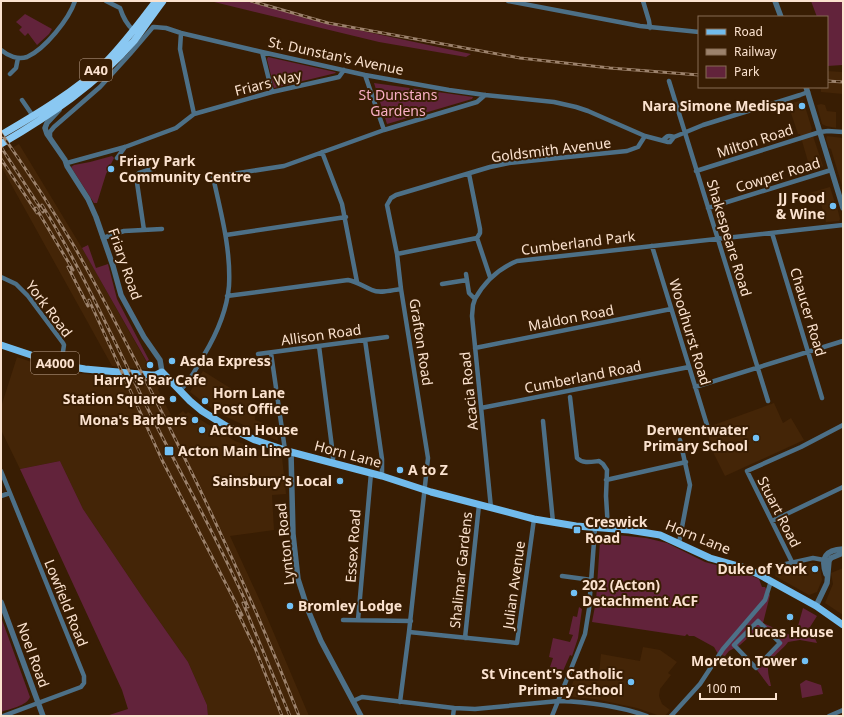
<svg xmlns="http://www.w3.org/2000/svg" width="844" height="717" viewBox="0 0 844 717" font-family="'Noto Sans',sans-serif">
<rect width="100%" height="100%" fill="#381d03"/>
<path fill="#442507" d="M827,71L842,72V76H843V94L821,92V89L812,88V87H827Z
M803,100L812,129L811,130L823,166L818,170L811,172L800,134H798L788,104Z
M821,104L825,105L827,111L836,112V128L826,126L822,124L817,105Z
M827,136L843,138V189L831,149L829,148L826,139Z
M19,144L85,253L151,370L112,366L1,166V154Z
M830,187L835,203H836L840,219L839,221L826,222L820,200L812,202L809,193Z
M17,357L58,371L158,382L157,386L159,388L158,390L173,419L183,411L186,414L188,412L235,441L282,457L286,494L272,495L274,530L230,536L261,603L309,716H208L207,705L188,662L143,598L83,509L60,461L20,469L1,430V407Z
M203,371L254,403L255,420L277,428L278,441L218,413L190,392Z
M774,403L783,423L791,418L804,440L725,476L709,444V436L708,427Z
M809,563H815L820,566L822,580L817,592L809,595L775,576L776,571L806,568Z
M843,568V615L825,603L833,584L831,573Z
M643,647L660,650L677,662L668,673L671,675L660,689L659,696L662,704L670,710L665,716H660L637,708L595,699L573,697L569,693L577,671L599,673L601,654L640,661Z"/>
<path fill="#62233b" d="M210,1H246L339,26L471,54L466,57L379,42Z
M811,1H843V65L827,66V17H817Z
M25,14L52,29L49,34L37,45L28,33L25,36L19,30L22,27L16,22Z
M268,57L335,72L336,73L274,88L267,59Z
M374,83L473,97L472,99L387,124Z
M112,156L114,158L106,174L97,203H94L71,167L74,165L90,162Z
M88,245L96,268L108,264L117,299L149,360L147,362L82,248Z
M60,461L83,509L143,598L188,662L207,705L208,716H106L128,709L122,690L20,469Z
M607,534L646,538L667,543L705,562L743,572L759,579L762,587H765L770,595L763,623L790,635L798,626L803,608L817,616L810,627L817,643L800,640L788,642C783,650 767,659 768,670C768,675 770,680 771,686H769L757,670L779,641L764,629L759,628L740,645L729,651L725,656L718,654L714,647L694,636H689L687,634L685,636L592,622L596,601L600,541L604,539Z
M579,607L582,609L578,638L572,656L570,655L563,671L550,667L553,658L549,657L553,638L570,642L573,635L569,634L573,616L577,617Z
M1,617L30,697C27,706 9,709 1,712Z
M806,680L821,685L823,694L802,698L800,684Z"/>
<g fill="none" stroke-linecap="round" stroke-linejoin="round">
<path stroke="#4d7087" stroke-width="4.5" d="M106,1L120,8C123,17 126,24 134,31
M508,1L640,26L699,32
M643,1L649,21L650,28
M1,50C8,56 18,60 27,57C45,49 69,19 75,1
M262,52L272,92
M10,74L16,68L18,58
M365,75L384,130L477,102L485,95
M669,81L768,401
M22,100L33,116
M194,114L272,92L339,77L344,70
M50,138V132L54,127L100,87L130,54L153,27H154L166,28L181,33L262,52L365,75L449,90L485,95L554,102L576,107L588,111L645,136L668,142H670L674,137L703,125L800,95L808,92
M663,140C667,136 668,135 674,137
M322,152L342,204L357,282
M117,158L125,147
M67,163L125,147L176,128L194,114L180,49L181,33
M696,171L820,132L828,131L843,132
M708,208L831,170
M144,230L136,176L139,173L155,168
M772,233L822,398
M226,235L346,217
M103,238L124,231L162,229
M477,238L490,277
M652,246L707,425
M397,254L477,238L480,233V229L469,174
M466,274L469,293L475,299L473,305L472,316L491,508
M1,277L16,284L28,296L63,343L64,345L61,365
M442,284L467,280
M227,296L348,280C358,282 362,286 372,290C380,294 392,290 401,289
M475,299C485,281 498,269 517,261L843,225
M365,340L382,459V476
M319,346L333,455V463
M475,348L671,309
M271,353L285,450
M258,354L387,337
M695,387L843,341
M180,391C190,380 197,368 204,355C216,335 227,309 229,286C231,249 221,213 213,177L284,166L384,130
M570,397L577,458C583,464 591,462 599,461L603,464L607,470L606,496L608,529
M481,408L689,367
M543,421L553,522
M1,471L10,493
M606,480L686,462
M1,496L10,493L84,676V683L81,687L3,716
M772,521L843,487
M679,543L690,485L680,440
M792,562L747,471L801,447L843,425
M777,566L813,558L824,560
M562,576L592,580
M343,620L411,621
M358,620L371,473
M758,621L780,643L756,668L734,645Z
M409,632L517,643L534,519
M465,638L479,505
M353,701L362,697L454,708L475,709L559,701C589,702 619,706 647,716
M400,702L409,632L428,458L401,289L397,254L387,205L391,198L396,195L490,167L509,163L627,151L638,147L645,136
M453,716L454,708
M552,716L585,634L589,609L595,528
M671,716L700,684L723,649L765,600L771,581
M829,716L843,710"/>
<path stroke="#4d7087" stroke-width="5.5" d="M775,1L781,17
M806,87L843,208
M59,110L47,123L45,128L47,134L65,160L67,166L88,199L96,217L113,266L121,295L144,337L160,360L162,372
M291,452L293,534L298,579L308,610L321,641L361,716
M826,574C820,557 826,550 843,549
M1,602L43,716
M816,606L827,583L829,561L831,558L843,553"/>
<path stroke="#71bbec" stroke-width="7" d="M1,345L61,365L85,369L151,375H156L162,372L190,401L202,411L226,426L255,440L291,452L382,476L431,492L534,519L576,526L629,530L660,535L710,558L742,567L758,574L816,606L843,625"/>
<path stroke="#8ac8f2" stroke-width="7" d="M1,135C37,114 74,92 105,63C124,44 140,22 156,1
M1,144C49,116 97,84 134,41C144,28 153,14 163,1"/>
<defs>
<path id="rail" d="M251,1L328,23L520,58L610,68L699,75
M827,81L843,82
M1,133C27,170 51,207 74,246C101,293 125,341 150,389C205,496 255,604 299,716
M1,147L43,212
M1,159L37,213
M42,205C78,263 107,326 137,387C173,461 215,532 248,607
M36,208L73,270
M68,267L88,306
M89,300L162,460L242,615
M243,603L290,716
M237,611L255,648L282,716"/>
</defs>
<use href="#rail" stroke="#9c826c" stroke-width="3"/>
<use href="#rail" stroke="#381d03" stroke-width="1.5" stroke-dasharray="4.5" stroke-linecap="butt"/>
</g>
<g fill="#72c1f5" stroke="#381d03" stroke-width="1.5">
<circle cx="802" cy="106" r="4"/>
<circle cx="111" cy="169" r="4"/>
<circle cx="833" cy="206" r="4"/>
<circle cx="172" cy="361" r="4"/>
<circle cx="150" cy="365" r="4"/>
<circle cx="173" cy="399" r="4"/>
<circle cx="205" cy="401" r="4"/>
<circle cx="195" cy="420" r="4"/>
<circle cx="202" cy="430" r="4"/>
<circle cx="756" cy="438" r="4"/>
<rect x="164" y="446" width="10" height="10" rx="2"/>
<circle cx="400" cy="470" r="4"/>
<circle cx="340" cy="481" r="4"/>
<rect x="573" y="526" width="8" height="8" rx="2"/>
<circle cx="815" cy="569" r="4"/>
<circle cx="574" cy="593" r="4"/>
<circle cx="290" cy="606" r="4"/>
<circle cx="790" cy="617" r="4"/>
<circle cx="805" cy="661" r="4"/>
<circle cx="631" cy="682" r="4"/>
</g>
<g text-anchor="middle" stroke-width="4" stroke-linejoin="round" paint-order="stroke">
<g fill="#381d03" stroke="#c0a792" stroke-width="1">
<rect x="80" y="59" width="32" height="22" rx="3"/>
<rect x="31" y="352" width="48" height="22" rx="3"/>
</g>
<g font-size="13" font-weight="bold" fill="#fbe2cf">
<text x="96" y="75">A40</text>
<text x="55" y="368">A4000</text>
</g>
<g font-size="14" fill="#fbe2cf" stroke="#381d03">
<text transform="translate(336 56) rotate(12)" y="5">St. Dunstan's Avenue</text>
<text transform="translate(268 83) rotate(-14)" y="5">Friars Way</text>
<text transform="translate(755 141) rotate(-18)" y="5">Milton Road</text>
<text transform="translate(551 150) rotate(-7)" y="5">Goldsmith Avenue</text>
<text transform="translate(778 175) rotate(-17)" y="5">Cowper Road</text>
<text transform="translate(729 238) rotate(73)" y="5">Shakespeare Road</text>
<text transform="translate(578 243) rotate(-7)" y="5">Cumberland Park</text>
<text transform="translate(125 264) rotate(71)" y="5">Friary Road</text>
<text transform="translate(49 309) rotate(53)" y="5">York Road</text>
<text transform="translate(808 312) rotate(73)" y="5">Chaucer Road</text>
<text transform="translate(571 318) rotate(-11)" y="5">Maldon Road</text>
<text transform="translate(690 332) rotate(73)" y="5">Woodhurst Road</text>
<text transform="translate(321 335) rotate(-8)" y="5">Allison Road</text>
<text transform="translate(421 342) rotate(81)" y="5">Grafton Road</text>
<text transform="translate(583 377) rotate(-11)" y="5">Cumberland Road</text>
<text transform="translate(469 391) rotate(-96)" y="5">Acacia Road</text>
<text transform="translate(348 454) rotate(15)" y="5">Horn Lane</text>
<text transform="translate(779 512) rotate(63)" y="5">Stuart Road</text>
<text transform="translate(698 537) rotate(22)" y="5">Horn Lane</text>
<text transform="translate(285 544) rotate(-96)" y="5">Lynton Road</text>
<text transform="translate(353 546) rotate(-86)" y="5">Essex Road</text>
<text transform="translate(461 570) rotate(-84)" y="5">Shalimar Gardens</text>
<text transform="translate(514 585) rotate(-82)" y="5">Julian Avenue</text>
<text transform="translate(66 603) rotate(68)" y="5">Lowfield Road</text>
<text transform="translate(33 655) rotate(70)" y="5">Noel Road</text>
</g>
<g font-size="14" fill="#f9afc5" stroke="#381d03">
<text x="398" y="100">St Dunstans<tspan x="398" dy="16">Gardens</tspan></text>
</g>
<g font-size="14" font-weight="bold" fill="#fbe2cf" stroke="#381d03" text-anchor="end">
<text x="794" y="111">Nara Simone Medispa</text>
<text x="119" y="166" text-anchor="start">Friary Park<tspan x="119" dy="16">Community Centre</tspan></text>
<text x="825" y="203">JJ Food<tspan x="825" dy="16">&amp; Wine</tspan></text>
<text x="180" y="366" text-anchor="start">Asda Express</text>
<text x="150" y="385" text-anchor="middle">Harry's Bar Cafe</text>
<text x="213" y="398" text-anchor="start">Horn Lane<tspan x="213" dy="16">Post Office</tspan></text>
<text x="165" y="404">Station Square</text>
<text x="187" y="425">Mona's Barbers</text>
<text x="210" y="435" text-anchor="start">Acton House</text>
<text x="748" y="435">Derwentwater<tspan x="748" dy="16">Primary School</tspan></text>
<text x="178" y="456" text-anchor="start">Acton Main Line</text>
<text x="408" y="475" text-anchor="start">A to Z</text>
<text x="332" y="486">Sainsbury's Local</text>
<text x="585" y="527" text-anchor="start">Creswick<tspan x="585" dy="16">Road</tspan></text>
<text x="807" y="574">Duke of York</text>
<text x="582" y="590" text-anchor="start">202 (Acton)<tspan x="582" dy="16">Detachment ACF</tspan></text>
<text x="298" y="611" text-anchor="start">Bromley Lodge</text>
<text x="790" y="637" text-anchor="middle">Lucas House</text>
<text x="797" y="666">Moreton Tower</text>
<text x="623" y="679">St Vincent's Catholic<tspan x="623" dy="16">Primary School</tspan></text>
</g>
</g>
<rect width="844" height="717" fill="none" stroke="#fbe2cf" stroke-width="4"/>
<rect x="698" y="16" width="130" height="72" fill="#381d03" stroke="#866c55"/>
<rect x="706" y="29" width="20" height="6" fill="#71bbec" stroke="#866c55"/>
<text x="734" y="36" font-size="12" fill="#fbe2cf">Road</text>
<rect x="706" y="49" width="20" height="6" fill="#9c826c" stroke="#866c55"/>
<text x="734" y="56" font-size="12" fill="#fbe2cf">Railway</text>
<rect x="706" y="66" width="20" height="12" fill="#62233b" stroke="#866c55"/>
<text x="734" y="76" font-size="12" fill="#fbe2cf">Park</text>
<path d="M700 693v6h76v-6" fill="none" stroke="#fbe2cf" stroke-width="2"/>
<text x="706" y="693" font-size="12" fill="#fbe2cf" stroke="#381d03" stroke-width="3" paint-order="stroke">100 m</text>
</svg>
